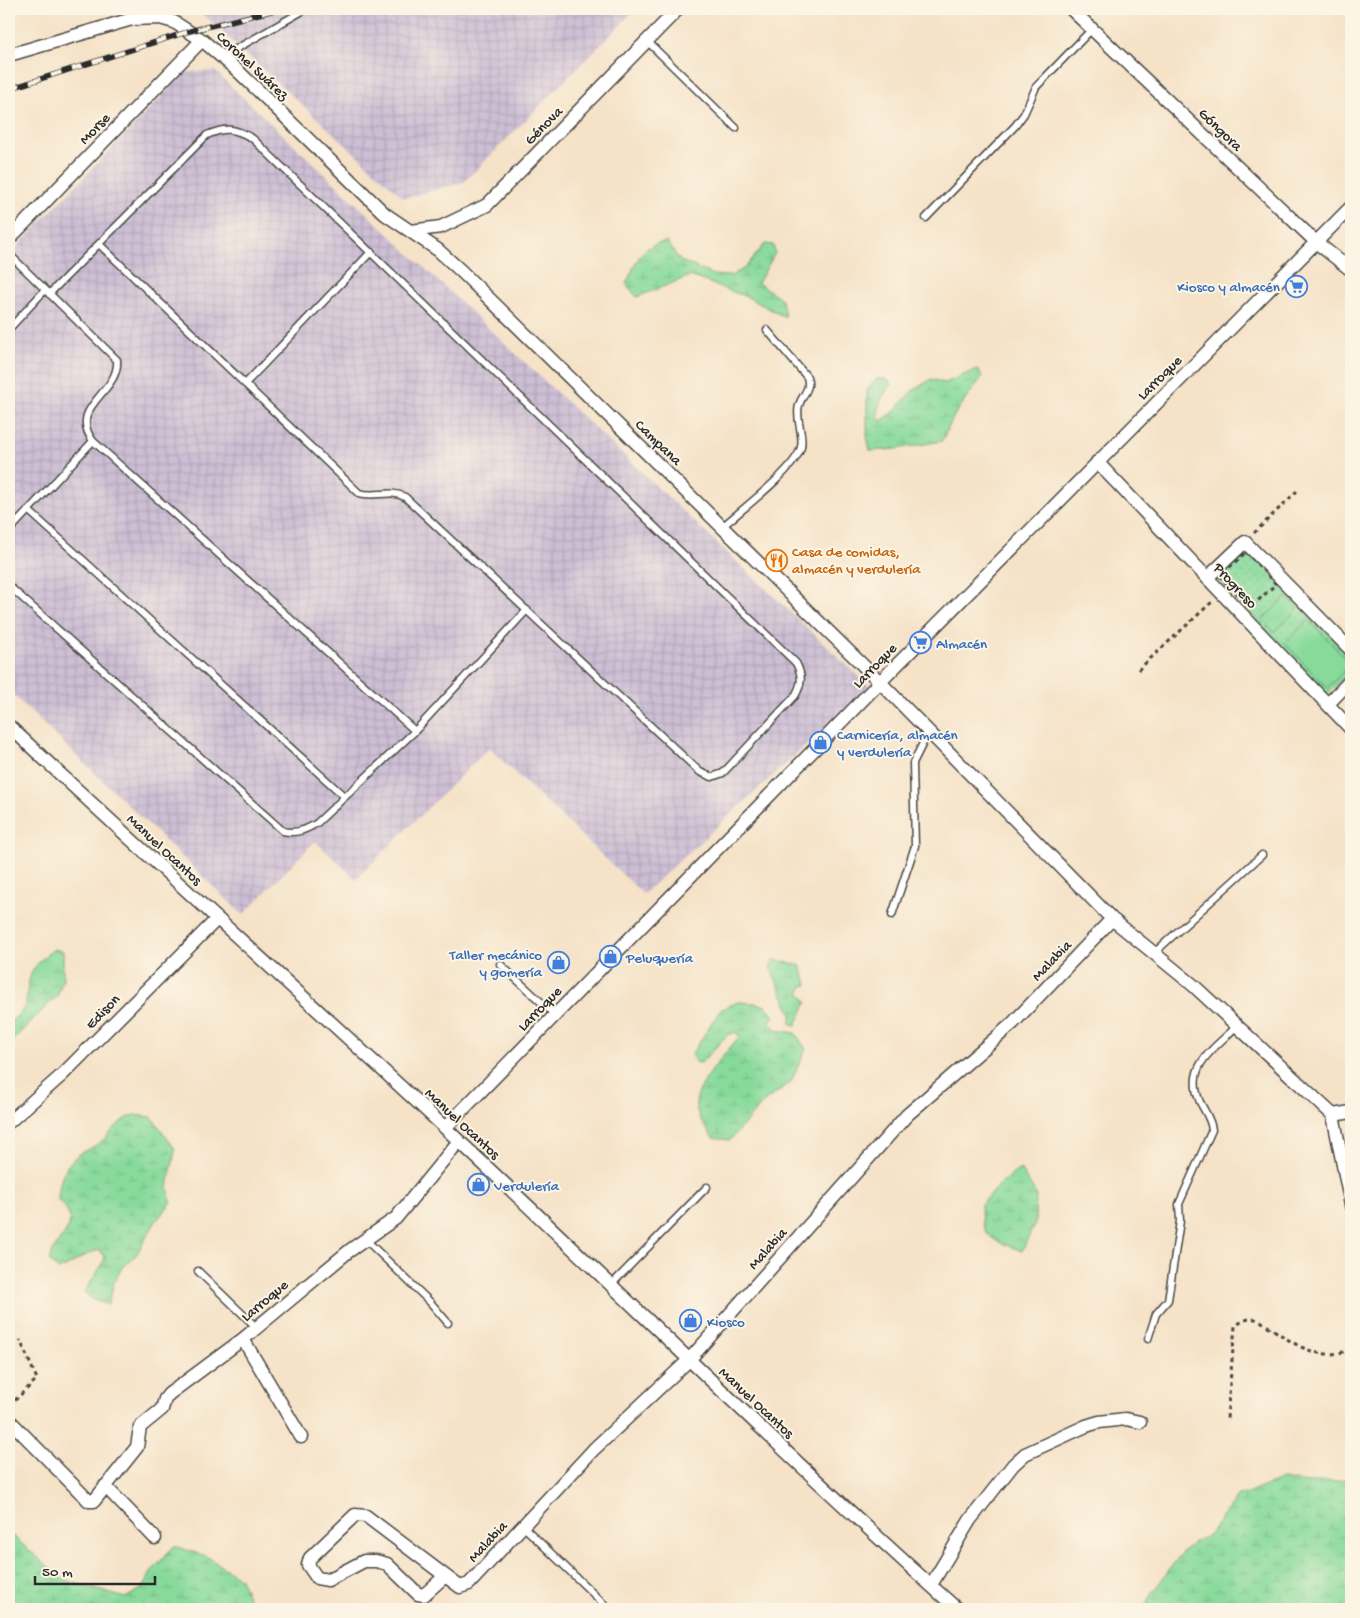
<svg xmlns="http://www.w3.org/2000/svg" width="1360" height="1618" viewBox="0 0 1360 1618" font-family="'Gochi Hand',sans-serif">
<defs>
<pattern id="industrial-grid" width="8" height="8" patternUnits="userSpaceOnUse" patternTransform="scale(1.25)"><rect width="8" height="8" fill="#ccbed4"/><path d="M0 4h8M4 0v8" fill="none" stroke="#afa3b6"/></pattern>
<pattern id="wetland-marsh" width="20" height="14" patternUnits="userSpaceOnUse" patternTransform="scale(1.25)"><rect width="20" height="14" fill="#88da9b"/><path d="M1 5h8M5 5V1M11 12h8M15 12V8" fill="none" stroke="#76bb86"/></pattern>
<pattern id="park-dots" width="8" height="8" patternUnits="userSpaceOnUse" patternTransform="scale(1.25)"><rect width="8" height="8" fill="#88da9b"/><path d="M2 2h.1M6 6h.1" fill="none" stroke="#76bb86" stroke-width="1.8" stroke-linecap="round"/></pattern>
</defs>
<rect width="100%" height="100%" fill="#fcf5e5"/>
<filter id="ink" filterUnits="userSpaceOnUse"><feTurbulence type="fractalNoise" baseFrequency=".02" numOctaves="2"/><feDisplacementMap in="SourceGraphic" scale="10" xChannelSelector="R" yChannelSelector="G"/><feConvolveMatrix kernelMatrix="1 2 1 2 8 2 1 2 1" color-interpolation-filters="sRGB"/></filter>
<filter id="wash" filterUnits="userSpaceOnUse"><feTurbulence type="fractalNoise" baseFrequency=".0096" numOctaves="4" result="noise"/><feDisplacementMap in="SourceGraphic" scale="20" xChannelSelector="R" yChannelSelector="G"/><feGaussianBlur stdDeviation="1.12" result="paint"/><feColorMatrix in="noise" values="0 0 0 0 0 0 0 0 0 0 0 0 0 0 0 0 0 1.4 0 .05"/><feComposite in="paint" operator="in"/></filter>
<g filter="url(#wash)">
<rect width="100%" height="100%" fill="#f5e2c7"/>
<path fill="url(#industrial-grid)" d="M197,9H636L464,182L404,198Z
M215,71L870,687L643,894L489,748L356,879L315,841L243,915L9,691V255L185,72Z"/>
<path fill="url(#wetland-marsh)" stroke="#5a8263" d="M667,242L679,260L713,275L731,276L745,268L765,244L773,245L775,253L758,283L782,299L785,317L747,297L690,276L637,297L626,284C637,262 639,245 667,242Z
M977,369L982,377L955,414L942,441L896,449L870,451L867,436V390L877,379H887L892,385C882,394 878,404 878,417L881,421L894,412L911,392L931,379L945,383Z
M54,949L63,951V979L57,996L9,1044V1023C36,1002 21,997 32,972C36,963 46,955 54,949Z
M774,960L800,965L808,985L803,986L800,992L807,1002L795,1027L790,1022L792,1015L770,967Z
M738,1002C752,1003 768,1001 774,1017L769,1022L777,1030L795,1033L806,1049L791,1082L764,1102L730,1140L713,1138C707,1129 695,1115 696,1103C697,1085 727,1051 739,1037L737,1032L727,1035L701,1063L695,1062L691,1055L720,1010Z
M135,1115L152,1117L175,1149C174,1167 163,1186 172,1202L156,1221L136,1255L122,1267L114,1283L108,1305L92,1299L84,1292L102,1265L105,1257L99,1250C83,1254 73,1265 58,1270L49,1261C56,1234 86,1226 58,1200C59,1181 64,1164 81,1153C88,1149 96,1146 102,1141C115,1130 117,1120 135,1115Z
M1020,1169L1036,1194L1035,1223L1022,1251C993,1240 980,1239 981,1204L1002,1182Z
M1351,1477V1609H1144L1152,1593L1183,1551L1197,1540L1209,1536L1238,1495L1247,1494L1282,1479L1307,1483L1335,1481Z
M9,1533L64,1580L125,1598L143,1588L152,1571L174,1546L206,1556L240,1578L253,1609H9Z"/>
<path fill="url(#park-dots)" stroke="#5a8263" d="M1246,547L1351,657V671L1327,694L1215,577Z"/>
<path fill="#88da9b" stroke="#5a8263" d="M1286,597L1298,609L1274,632L1262,620Z
M1309,620L1351,664L1327,688L1285,643Z"/>
</g>
<g filter="url(#ink)">
<g fill="none" stroke-linecap="round" stroke-linejoin="round">
<defs>
<path id="lane" d="M647,41L736,128
M222,57L306,9
M926,218L1015,126L1024,114L1036,87L1092,29
M9,254L117,360C120,393 67,406 93,441L415,731
M49,294L207,135C225,127 234,128 252,138L796,663C803,676 802,684 795,696L723,773L712,777L700,772L405,497C390,489 375,498 359,493L99,244
M9,329L45,290
M245,384L371,252
M28,510L345,797
M722,527C741,510 796,469 801,447C804,433 795,419 799,405C803,393 811,390 807,377L767,330
M9,531L93,441
M9,586L283,831C296,834 306,830 317,823L415,731L527,610
M892,915L915,846L913,763L929,731
M1154,953L1262,855
M500,964L555,1015
M365,1239L430,1302L448,1323
M198,1271L256,1327
M611,1285L707,1187
M1148,1339L1156,1314L1168,1300L1180,1221L1179,1204L1212,1130C1211,1119 1205,1112 1200,1102C1184,1066 1214,1049 1237,1026
M523,1526L609,1609"/>
<path id="street" d="M1071,9L1316,242L1351,270
M9,55L132,19L160,18L174,22L202,40L238,71L385,214L438,250L461,271L880,682L1112,919L1193,985L1333,1115L1351,1205
M411,231L441,227L487,205L678,9
M9,239L202,40
M1097,462L1351,729
M1207,578L1245,542L1351,650
M1328,704L1351,680
M9,726C157,866 310,1001 459,1141C626,1297 787,1457 957,1609
M1333,1115L1351,1112
M9,1122L62,1075L216,920
M445,1128L880,682L1351,207
M243,1339L301,1437
M9,1420L89,1501H94L137,1447L140,1427L162,1409L165,1399L169,1394L243,1339L349,1251L396,1218L459,1141
M105,1486L155,1538
M445,1576L424,1595L418,1594L387,1564L376,1561H364L328,1580L317,1578L308,1565L310,1558L355,1515L366,1516L460,1587L469,1584L594,1449L689,1360L907,1115L1013,1023L1112,919
M931,1585L970,1520L1013,1465L1025,1454L1086,1426L1099,1422L1126,1419L1140,1422"/>
</defs>
<use href="#lane" stroke="#494642" stroke-width="9"/>
<use href="#street" stroke="#494642" stroke-width="15"/>
<path stroke="#494642" stroke-width="3" stroke-dasharray="4 4" stroke-linecap="butt" d="M1254,533L1298,490
M1246,552L1276,584L1250,608L1220,576Z
M1138,670L1213,601
M9,1406L37,1379L20,1340
M1227,1418L1235,1326C1244,1320 1249,1317 1259,1320C1288,1339 1316,1365 1351,1349"/>
<use href="#lane" stroke="#fff" stroke-width="6"/>
<use href="#street" stroke="#fff" stroke-width="12"/>
<defs>
<path id="rail" d="M9,89L190,31L279,9"/>
</defs>
<use href="#rail" stroke="#2b2b2b" stroke-width="5.5"/>
<use href="#rail" stroke="#fcf5e5" stroke-width="4" stroke-dasharray="11" stroke-linecap="butt"/>
</g>
</g>
<defs>
<symbol id="supermarket-ring" viewBox="-11 -11 22 22"><circle r="9.5" fill="#fcf5e5" stroke="#3f7fe0" stroke-width="1.5"/><path d="M-6-5.5h2.5l.6 2H6L4.5 2H-2.5L-4.4-4H-6ZM-1.5 3.2a1.3 1.3 0 1 0 .1 0ZM3 3.2a1.3 1.3 0 1 0 .1 0Z" fill="#3f7fe0"/></symbol>
<symbol id="restaurant-ring" viewBox="-11 -11 22 22"><circle r="9.5" fill="#fcf5e5" stroke="#e8710a" stroke-width="1.5"/><path d="M-5-6h1v4h1v-4h1v4h1v-4h1v5L-1.5 .5V6h-2V.5L-5-1ZM5-6V6H3V1.5H1.5Q1.5-4 5-6Z" fill="#e8710a"/></symbol>
<symbol id="shop-ring" viewBox="-11 -11 22 22"><circle r="9.5" fill="#fcf5e5" stroke="#3f7fe0" stroke-width="1.5"/><path d="M-5-2.5h2.3a2.7 3.5 0 0 1 5.4 0H5L5.5 6h-11ZM-1.5-2.5h3a1.5 2.3 0 0 0-3 0Z" fill="#3f7fe0"/></symbol>
</defs>
<g fill-rule="evenodd">
<use href="#supermarket-ring" x="1284" y="274" width="25" height="25"/>
<use href="#restaurant-ring" x="764" y="548" width="25" height="25"/>
<use href="#supermarket-ring" x="908" y="630" width="25" height="25"/>
<use href="#shop-ring" x="808" y="730" width="25" height="25"/>
<use href="#shop-ring" x="598" y="944" width="25" height="25"/>
<use href="#shop-ring" x="546" y="950" width="25" height="25"/>
<use href="#shop-ring" x="466" y="1172" width="25" height="25"/>
<use href="#shop-ring" x="678" y="1308" width="25" height="25"/>
</g>
<g text-anchor="middle" stroke-width="4" stroke-linejoin="round" paint-order="stroke">
<g font-size="15" fill="#2b2b2b" stroke="#fcf5e5">
<text transform="translate(253 65) rotate(43)" y="5">Coronel Suárez</text>
<text transform="translate(543 125) rotate(-45)" y="5">Génova</text>
<text transform="translate(94 128) rotate(-46)" y="5">Morse</text>
<text transform="translate(1221 129) rotate(44)" y="5">Góngora</text>
<text transform="translate(1159 377) rotate(-45)" y="5">Larroque</text>
<text transform="translate(659 442) rotate(44)" y="5">Campana</text>
<text transform="translate(1236 585) rotate(47)" y="5">Progreso</text>
<text transform="translate(874 665) rotate(-46)" y="5">Larroque</text>
<text transform="translate(165 849) rotate(43)" y="5">Manuel Ocantos</text>
<text transform="translate(1051 960) rotate(-46)" y="5">Malabia</text>
<text transform="translate(539 1008) rotate(-46)" y="5">Larroque</text>
<text transform="translate(102 1011) rotate(-46)" y="5">Edison</text>
<text transform="translate(463 1123) rotate(43)" y="5">Manuel Ocantos</text>
<text transform="translate(767 1248) rotate(-48)" y="5">Malabia</text>
<text transform="translate(264 1300) rotate(-40)" y="5">Larroque</text>
<text transform="translate(757 1402) rotate(43)" y="5">Manuel Ocantos</text>
<text transform="translate(487 1541) rotate(-47)" y="5">Malabia</text>
</g>
<g font-size="15" fill="#366cbe" stroke="#fcf5e5" text-anchor="start">
<text x="1280" y="291" text-anchor="end">Kiosco y almacén</text>
<text x="936" y="648">Almacén</text>
<text x="837" y="739">Carnicería, almacén<tspan x="837" dy="17">y verdulería</tspan></text>
<text x="542" y="959" text-anchor="end">Taller mecánico<tspan x="542" dy="17">y gomería</tspan></text>
<text x="626" y="962">Peluquería</text>
<text x="494" y="1190">Verdulería</text>
<text x="707" y="1326">Kiosco</text>
</g>
<g font-size="15" fill="#c56008" stroke="#fcf5e5" text-anchor="start">
<text x="792" y="556">Casa de comidas,<tspan x="792" dy="17">almacén y verdulería</tspan></text>
</g>
</g>
<rect width="1360" height="1618" fill="none" stroke="#fcf5e5" stroke-width="30"/>
<path d="M35 1576v8h120v-8" fill="none" stroke="#2b2b2b" stroke-width="2.5"/>
<text x="42" y="1576" font-size="15" fill="#2b2b2b" stroke="#fcf5e5" stroke-width="4" paint-order="stroke">50 m</text>
</svg>
